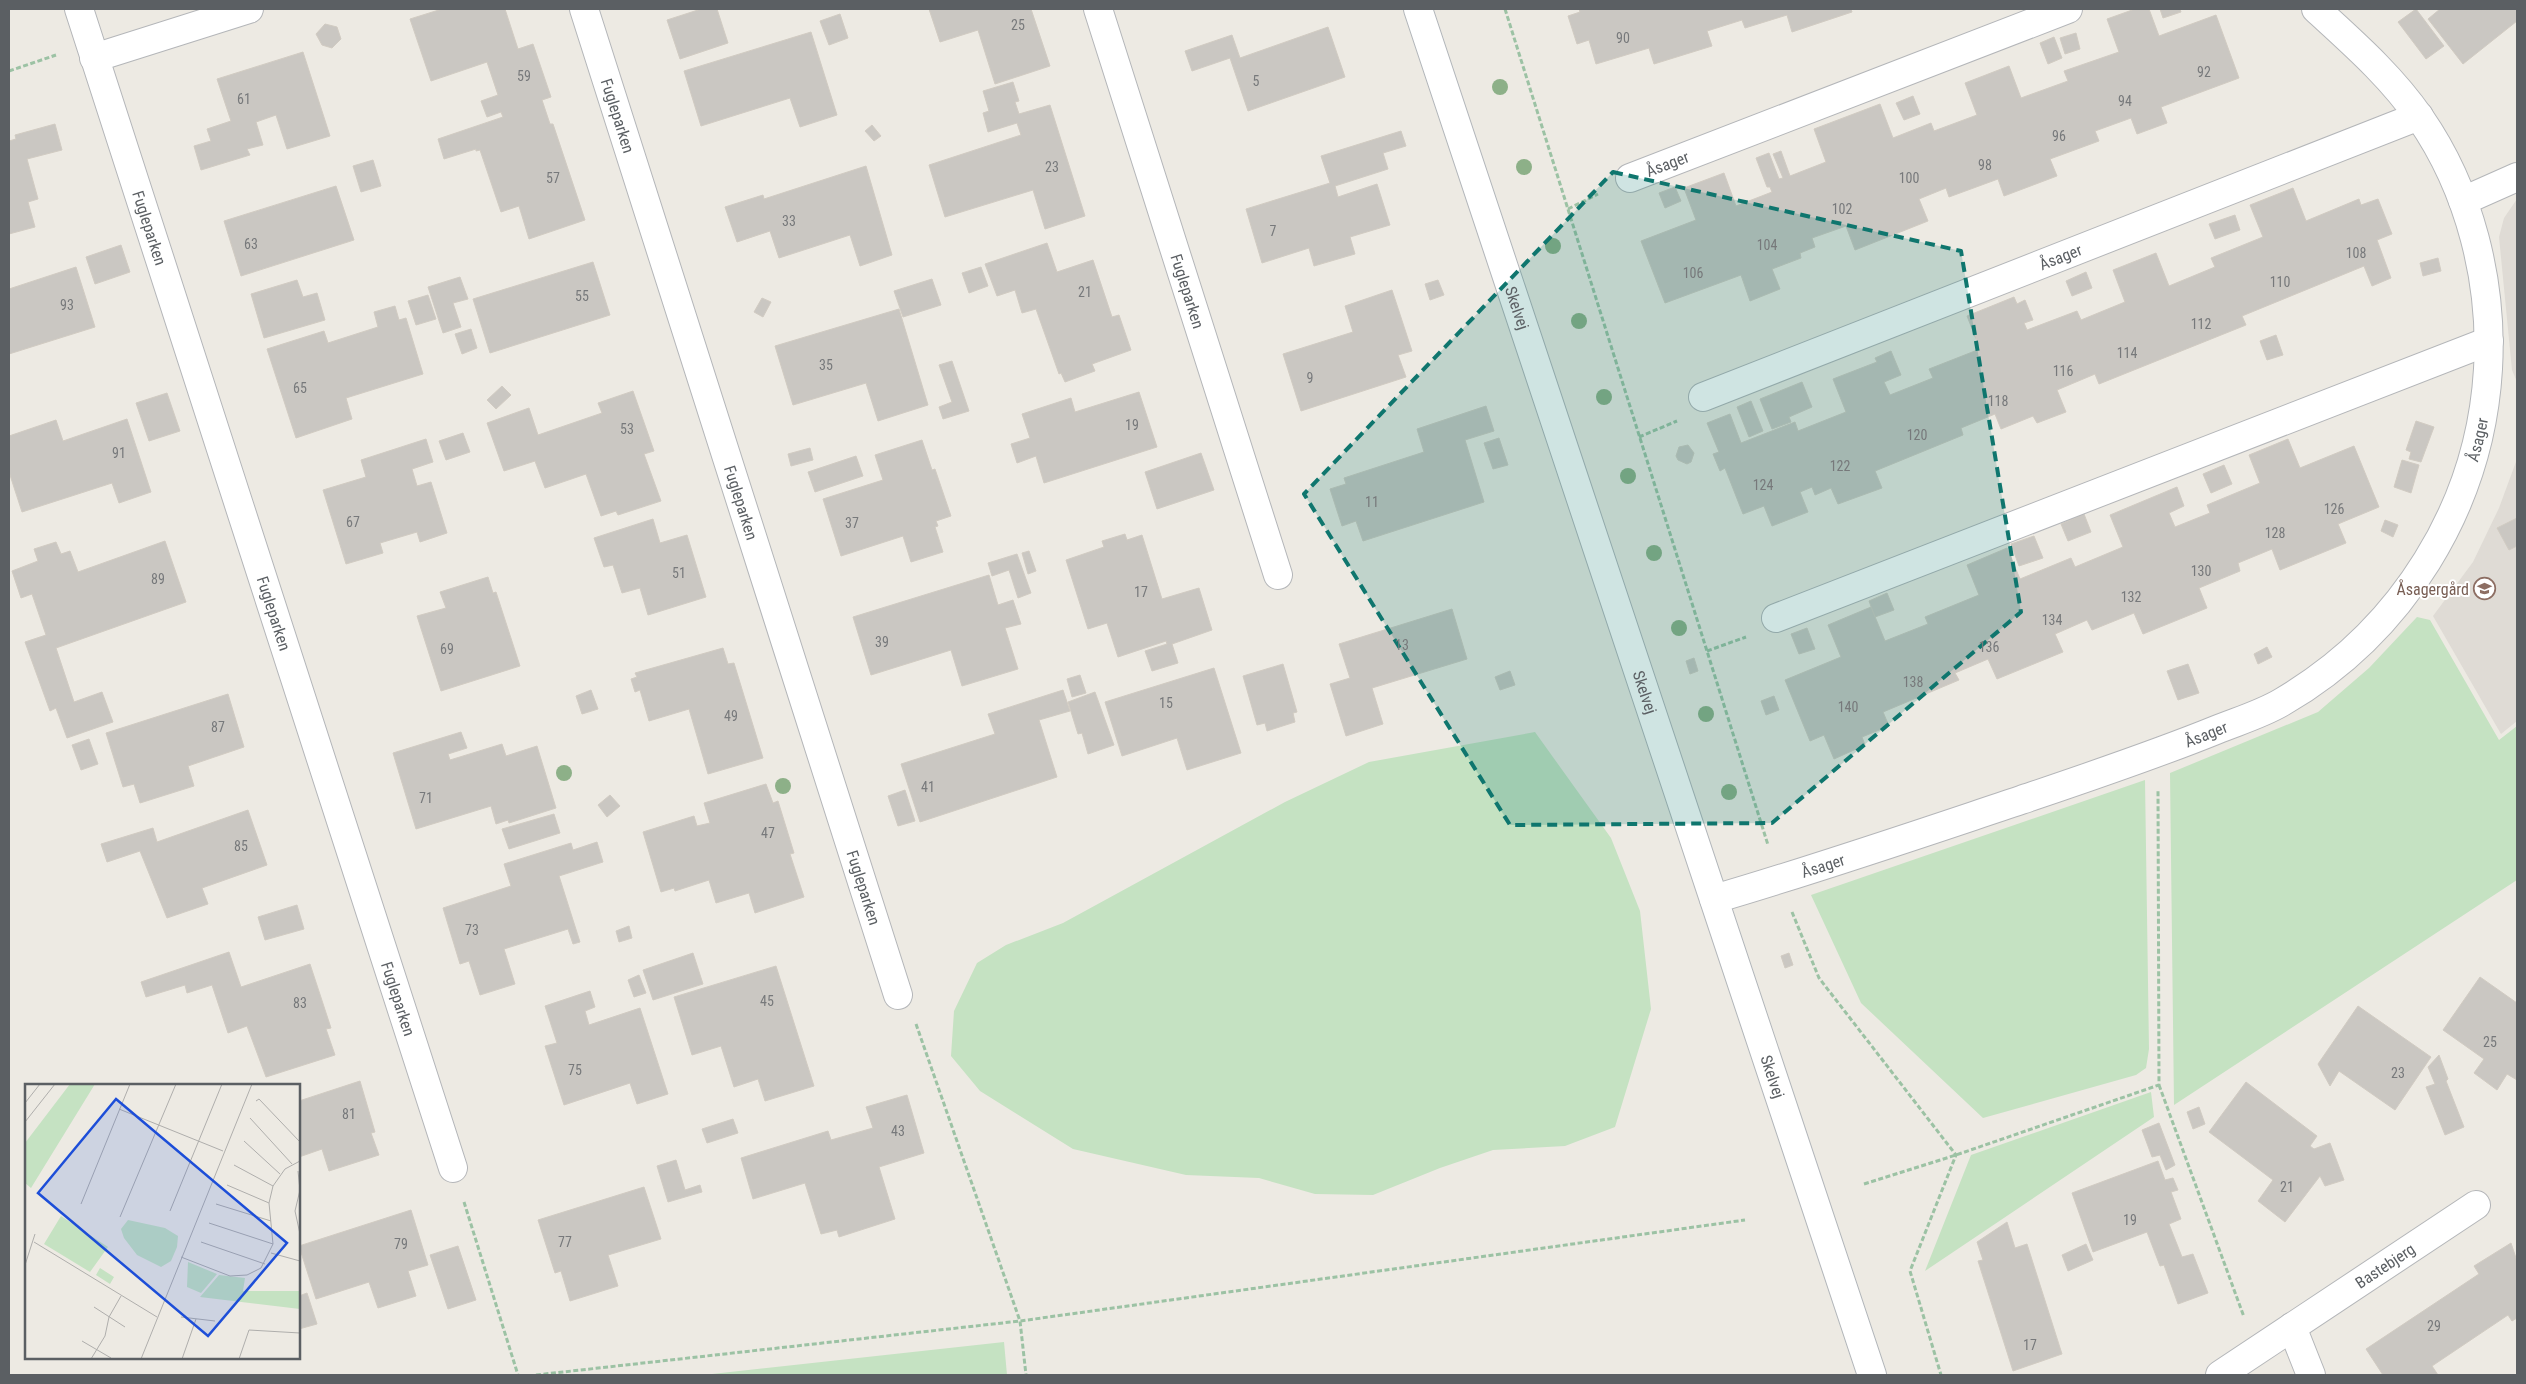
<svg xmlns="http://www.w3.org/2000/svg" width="2526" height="1384" viewBox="0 0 2526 1384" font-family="'Roboto Condensed',sans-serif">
<rect width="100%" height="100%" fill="#edeae3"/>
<path fill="#dfdbd5" d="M2517,199V382L2512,370L2499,237L2504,218Z
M2517,459V721L2501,734L2433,616L2473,562L2499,508Z"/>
<path fill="#c5e2c2" d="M2417,617L2430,620L2499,740L2517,726V880L2174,1105L2170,773L2318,712L2369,668Z
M1535,732L1611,838L1640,911L1651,1009L1615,1127L1565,1146L1493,1150L1440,1168L1373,1195L1315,1194L1259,1178L1186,1175L1073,1149L980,1091L951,1056L954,1011L977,963L1006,945L1063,923L1285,802L1369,762Z
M2145,780L2149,1049L2146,1068L2136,1075L1983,1118L1861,1003L1811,895Z
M2151,1092L2154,1117L1925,1271L1971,1155Z
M1004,1342L1007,1375H703Z"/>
<path fill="#cac7c2" stroke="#d1cbc2" d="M442,9H505L518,49L533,44L551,97L542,100L550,124H553L585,220L529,239L519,206L501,212L480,150L476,151V149L444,159L438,139L503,117L501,112L487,117L481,101L498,95L487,62L431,81L410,19Z
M701,9H717L728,43L680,59L667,20Z
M929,9H1031L1050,66L995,84L978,30L940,42Z
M1579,9H1851L1852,12L1792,32L1787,15L1745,28L1742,20L1707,31L1712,46L1654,64L1649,48L1596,64L1589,40L1577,44L1568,16L1580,12Z
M2135,9H2149L2159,36L2216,15L2239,78L2161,107L2167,123L2137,134L2131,118L2095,131L2099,141L2050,159L2057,176L2004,196L1998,179L1949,197L1946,188L1919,199L1928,221L1855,250L1846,226L1812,238L1815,247L1800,253L1801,258L1772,269L1780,289L1750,301L1741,275L1665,303L1641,241L1696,220L1684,188L1724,173L1736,206L1772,192L1770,187H1767L1756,158L1769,153L1779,179L1783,178L1773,154L1781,151L1790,176L1826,162L1814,129L1880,104L1893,138L1931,123L1934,131L1977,115L1965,83L2009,66L2021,98L2068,81L2064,71L2119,52L2107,19Z
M2160,9H2180L2181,12L2163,18Z
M2416,9L2444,46L2426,59L2398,22Z
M2440,9H2517V21L2463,64L2428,19Z
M840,14L848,38L829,45L820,21Z
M325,24L337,27L341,39L332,48L322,45L316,34Z
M1328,27L1345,77L1248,111L1230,58L1192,71L1185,51L1232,35L1240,58Z
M811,32L837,115L800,127L790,98L701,126L684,71Z
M2076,33L2080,49L2065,54L2060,38Z
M2054,37L2062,58L2048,64L2040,43Z
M303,52L330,136L287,149L276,115L256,122L263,145L247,149L250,155L201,170L194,146L211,141L207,129L231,121L217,79Z
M1013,82L1019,101L1015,102L1019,114L1050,105L1085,216L1045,229L1033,190L945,217L929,165L1021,135L1017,123L988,132L983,113L989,111L983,91Z
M1913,96L1920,114L1904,120L1896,103Z
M55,124L62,150L27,159L38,199L28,202L35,227L9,234V141L16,139L15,135Z
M872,125L881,136L874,141L865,131Z
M1401,131L1406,146L1383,153L1388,169L1335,186L1338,197L1377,184L1390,225L1350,237L1355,254L1314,266L1309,248L1262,263L1246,209L1330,183L1321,156Z
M373,160L381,186L361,192L353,166Z
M866,166L892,255L860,266L850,235L779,258L770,231L737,242L725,207L763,195L764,199Z
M336,186L354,240L241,276L224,221Z
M1675,187L1681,201L1665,208L1659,193Z
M2293,188L2306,221L2359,199L2361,205L2378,199L2392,234L2377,240L2391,278L2372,286L2364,266L2242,316L2246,325L2099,384L2095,374L2057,390L2066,412L2037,423L2033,416L2001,429L1995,414L1961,428L1963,435L1875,471L1882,488L1838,504L1831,488L1815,495L1812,487L1800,492L1808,512L1772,526L1764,506L1743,514L1725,468L1720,471L1713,454L1719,452L1707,423L1730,414L1741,443L1795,422L1798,431L1846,412L1833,379L1877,362L1875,358L1891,351L1901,375L1884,382L1890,395L1933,378L1929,369L1980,349L1967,316L2014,297L2017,304L2025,300L2033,320L2024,323L2027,330L2077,311L2081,320L2125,302L2113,270L2156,253L2169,286L2215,267L2211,258L2263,237L2250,205Z
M2235,215L2240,230L2215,239L2209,224Z
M1047,243L1057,272L1093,260L1112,317L1119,315L1131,350L1092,364L1095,371L1065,382L1061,373L1059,374L1036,309L1022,313L1015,290L997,296L985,264Z
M121,245L130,272L95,284L86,257Z
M2438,258L2441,271L2423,276L2420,263Z
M593,262L610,315L490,353L473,299Z
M76,267L95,327L9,354V289Z
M981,267L988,286L969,293L962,273Z
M2086,272L2092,288L2072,296L2066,281Z
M460,277L468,299L453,303L461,327L443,333L428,287Z
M932,279L941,305L903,317L894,291Z
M297,280L303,297L317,293L325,320L264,338L251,294Z
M1438,280L1444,295L1430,300L1425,284Z
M1392,290L1412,351L1398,355L1406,377L1301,411L1283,354L1353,332L1345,306Z
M428,295L436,319L416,325L408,301Z
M762,298L771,302L763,317L754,312Z
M395,306L399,320L406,318L423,374L346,398L352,419L296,438L267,349L324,331L328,343L378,327L374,312Z
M899,309L928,405L878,421L866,383L793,405L775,346Z
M471,329L477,348L462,354L455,334Z
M2276,335L2283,355L2267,360L2260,341Z
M952,361L969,411L943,419L939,407L952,402L939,365Z
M1802,382L1812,407L1789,417L1791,422L1772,429L1760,399Z
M502,386L511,395L496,409L487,400Z
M633,391L654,451L644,454L661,501L618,515L616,511L601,516L586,474L545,488L535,461L504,471L487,423L529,408L538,435L602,413L598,403Z
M1139,392L1157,447L1044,483L1036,456L1017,463L1011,444L1030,438L1022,414L1071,398L1075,412Z
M167,393L180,431L149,441L136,403Z
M1751,401L1763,431L1749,437L1737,407Z
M1486,406L1494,431L1465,440L1484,502L1363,541L1356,521L1342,526L1330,489L1346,484L1344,478L1424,452L1417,429Z
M127,419L151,492L119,503L112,483L22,512L9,472V436L56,420L63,441Z
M2416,421L2434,427L2421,462L2409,459L2411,452L2406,450Z
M463,433L470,452L446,460L439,441Z
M1499,438L1508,465L1493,469L1484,443Z
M426,439L433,462L412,469L417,486L431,482L447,533L420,542L417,532L380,543L383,553L346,564L323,490L366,477L361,460Z
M2288,439L2300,468L2354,446L2379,507L2338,524L2346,543L2280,570L2272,549L2238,563L2240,571L2199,588L2207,608L2143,634L2134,613L2092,630L2087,620L2055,634L2063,652L1997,679L1988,659L1955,673L1959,680L1883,712L1889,726L1862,737L1865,745L1834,759L1824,735L1810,741L1785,680L1841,657L1828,625L1871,607L1885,641L1928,624L1925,617L1979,595L1967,565L2007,548L2020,579L2071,558L2075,567L2123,547L2110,515L2177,487L2184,506L2169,513L2175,527L2210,513L2207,505L2260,483L2249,455Z
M922,440L932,470L935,469L951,516L936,521L938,526L935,527L943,552L911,562L903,536L841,556L823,499L883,480L875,455Z
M1688,445L1694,453L1691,462L1687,464L1678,460L1676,456L1679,447Z
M810,448L813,460L791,466L788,454Z
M1201,453L1214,490L1157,509L1145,472Z
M856,456L863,476L815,492L808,472Z
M2402,460L2419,465L2411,493L2394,487Z
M2224,465L2232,484L2211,493L2203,474Z
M2084,514L2091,532L2068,541L2061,524Z
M2517,518V546L2509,550L2497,528Z
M653,519L660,543L687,535L706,597L648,615L640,588L622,593L613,565L604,567L594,538Z
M2385,520L2398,525L2393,537L2381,531Z
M1125,534L1127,540L1142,535L1162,599L1199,588L1212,630L1172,644L1178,663L1152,671L1145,651L1167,644L1166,641L1118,657L1107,623L1088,629L1066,560L1104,547L1102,541Z
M2034,536L2043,558L2019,566L2011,544Z
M165,541L186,602L56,648L74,702L102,692L113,722L67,738L56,708L50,711L25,642L46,635L32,594L21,598L12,571L38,561L34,549L56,542L61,554L70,551L78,572Z
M1029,551L1036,571L1028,574L1022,553Z
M1017,554L1031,593L1018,598L1009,570L992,576L988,563Z
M989,575L998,605L1013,600L1021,624L1005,628L1018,669L962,686L951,650L871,675L853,617Z
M488,577L493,593L496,592L520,666L441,691L417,616L446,608L440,592Z
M1887,593L1894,610L1875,617L1869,601Z
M1452,609L1467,659L1372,688L1383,724L1346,736L1330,684L1350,678L1339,644Z
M1807,628L1815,649L1799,654L1791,634Z
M2267,647L2272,657L2258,664L2254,654Z
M723,648L728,664L734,663L763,758L708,774L689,709L649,721L640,690L635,692L631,679L637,677L635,673Z
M1694,658L1698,671L1690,674L1686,661Z
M1283,664L1297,712L1293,713L1295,722L1267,731L1265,723L1257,725L1243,676Z
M2188,664L2199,693L2178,700L2167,671Z
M1214,668L1241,753L1187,770L1177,738L1122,756L1105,702Z
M1510,671L1515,685L1500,690L1495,677Z
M1080,675L1086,693L1072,697L1067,679Z
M591,690L598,709L582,714L576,696Z
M1063,690L1070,711L1039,720L1057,777L920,822L901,764L995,734L988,714Z
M1095,692L1114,745L1088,754L1082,733L1078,734L1068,702Z
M228,694L244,747L188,766L194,786L140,803L134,784L123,787L106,733Z
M1774,696L1779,710L1766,715L1761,701Z
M461,732L467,748L448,754L450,760L502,744L506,756L537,746L556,808L509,823L508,820L496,824L491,806L416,829L393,753Z
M89,739L98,764L81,770L72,745Z
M766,784L773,803L778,801L794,853L790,854L804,897L755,913L749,893L716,903L709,880L675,891L674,888L661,892L643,832L694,816L697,826L710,823L704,803Z
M905,790L915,821L898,826L888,796Z
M610,795L620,806L607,817L598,805Z
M248,810L267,865L202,888L208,904L167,918L140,851L107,862L101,844L153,828L157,842Z
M554,814L560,833L509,849L502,829Z
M597,842L603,862L559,876L580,942L573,944L568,929L504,949L515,984L480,995L469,961L460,964L443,908L511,886L504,864L571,843L573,850Z
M297,905L304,929L265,940L258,917Z
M629,926L632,938L619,942L616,931Z
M229,952L241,987L310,964L331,1028L326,1029L335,1055L266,1077L247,1026L228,1033L212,985L187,993L185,985L146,997L141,982Z
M693,953L703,984L653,1000L643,970Z
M1789,953L1793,965L1785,968L1781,956Z
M776,966L814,1086L765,1101L758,1079L734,1087L721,1046L692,1055L674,997Z
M639,975L646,993L634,997L628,980Z
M2480,977L2517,1003V1080L2507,1074L2497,1090L2474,1073L2484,1059L2443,1030Z
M590,991L595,1007L585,1011L589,1025L640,1008L668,1094L637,1104L630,1083L564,1105L545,1046L557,1043L545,1006Z
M2358,1006L2431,1057L2395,1110L2339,1071L2330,1086L2318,1064Z
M2439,1055L2448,1079L2446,1081L2464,1127L2445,1135L2426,1087L2435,1084L2428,1067Z
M360,1081L375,1132L371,1133L379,1155L329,1171L322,1149L299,1157V1101Z
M2246,1082L2317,1136L2310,1146L2314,1149L2330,1143L2344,1180L2325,1186L2320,1176L2285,1222L2258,1201L2273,1180L2209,1132Z
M907,1095L924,1153L879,1167L895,1219L839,1237L837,1230L821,1234L805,1183L753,1199L741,1158L828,1131L831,1140L873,1128L866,1107Z
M2199,1107L2205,1124L2193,1129L2187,1112Z
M733,1119L738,1133L707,1143L702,1129Z
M2159,1123L2175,1165L2166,1170L2160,1155L2152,1157L2142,1130Z
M676,1160L685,1190L700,1185L702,1192L668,1202L657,1166Z
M2158,1161L2165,1180L2173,1178L2178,1190L2171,1192L2181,1219L2169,1224L2182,1257L2193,1254L2208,1293L2178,1304L2164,1265L2160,1266L2147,1232L2093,1252L2072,1193Z
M644,1187L661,1239L608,1255L618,1286L570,1301L561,1271L555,1273L538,1220Z
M411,1210L428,1265L408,1271L416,1296L378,1308L369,1282L316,1299L299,1246Z
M2007,1222L2015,1248L2027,1244L2062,1354L2013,1371L1978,1261L1983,1260L1977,1242Z
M2511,1243L2517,1261V1318L2512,1321L2508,1315L2432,1366L2438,1375H2383L2366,1349L2479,1274L2474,1266Z
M2086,1244L2093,1260L2068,1271L2062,1255Z
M458,1246L476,1300L448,1309L430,1255Z
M307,1293L317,1324L299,1329V1296Z"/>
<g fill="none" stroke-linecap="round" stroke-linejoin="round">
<defs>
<g id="street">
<path id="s1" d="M79,9L453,1168"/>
<path id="s2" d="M584,9L898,995"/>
<path id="s3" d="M1098,9L1278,575"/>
<path d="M94,58L249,9"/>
<path id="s4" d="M1630,178L2068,9"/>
<path d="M2463,201L2517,177"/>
<path id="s5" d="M1703,397L2419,116"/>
<path d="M1776,618L2489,341"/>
<path id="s6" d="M1714,899C1817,869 1919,834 2021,800C2086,778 2152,756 2216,730C2238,721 2262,714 2282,702C2402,632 2480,507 2488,369C2493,282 2470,190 2420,118C2391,76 2353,43 2316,9"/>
<path d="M2292,1327L2311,1375"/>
<path id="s7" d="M2220,1375L2476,1205"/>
</g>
<g id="secondary">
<path id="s8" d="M1418,9L1872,1375"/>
</g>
</defs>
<use href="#street" stroke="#b4b6b9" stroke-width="30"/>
<use href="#secondary" stroke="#b2b6ba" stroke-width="30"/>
<path stroke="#9cc2a4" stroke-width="3" stroke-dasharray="5 2.5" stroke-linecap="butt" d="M1505,9L1768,845
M9,71L56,55
M1568,209L1598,194
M1639,437L1677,421
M1707,651L1746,637
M1792,912L1819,978L1956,1155L1910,1271L1941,1375
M916,1024L1020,1321L1026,1375
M2159,1085L2244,1317
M1864,1184L1956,1155L2159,1085L2158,790
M464,1202L518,1375
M536,1375L1020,1321L1745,1220"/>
<use href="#street" stroke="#fff" stroke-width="28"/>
<use href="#secondary" stroke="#fff" stroke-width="28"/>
</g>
<g fill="#8db088">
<circle cx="1500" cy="87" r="8"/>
<circle cx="1524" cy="167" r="8"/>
<circle cx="1553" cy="246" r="8"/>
<circle cx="1579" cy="321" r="8"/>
<circle cx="1604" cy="397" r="8"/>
<circle cx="1628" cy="476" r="8"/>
<circle cx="1654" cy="553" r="8"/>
<circle cx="1679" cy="628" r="8"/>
<circle cx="1706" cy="714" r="8"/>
<circle cx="564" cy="773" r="8"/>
<circle cx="783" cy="786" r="8"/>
<circle cx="1729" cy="792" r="8"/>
</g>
<path fill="#0f766e" fill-opacity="0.2" stroke="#0f766e" stroke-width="4" stroke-dasharray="10 6" stroke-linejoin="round" d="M1613,172L1961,251L2021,612L1772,823L1510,825L1304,494Z"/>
<defs>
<symbol id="school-ring" viewBox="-11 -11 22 22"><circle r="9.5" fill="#fff" stroke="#8d6e63" stroke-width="1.5"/><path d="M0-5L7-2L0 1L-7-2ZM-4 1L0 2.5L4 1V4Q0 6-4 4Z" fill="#8d6e63"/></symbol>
</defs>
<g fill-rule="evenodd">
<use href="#school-ring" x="2472" y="576" width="25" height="25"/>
</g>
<g text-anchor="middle" stroke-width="4" stroke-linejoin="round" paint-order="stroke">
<g font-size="14" fill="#77797b">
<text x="1018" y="30">25</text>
<text x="1623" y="43">90</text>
<text x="2204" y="77">92</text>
<text x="524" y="81">59</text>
<text x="1256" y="86">5</text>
<text x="244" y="104">61</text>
<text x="2125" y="106">94</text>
<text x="2059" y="141">96</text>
<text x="1985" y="170">98</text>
<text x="1052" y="172">23</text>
<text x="553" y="183">57</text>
<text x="1909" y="183">100</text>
<text x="1842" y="214">102</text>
<text x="789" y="226">33</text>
<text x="1273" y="236">7</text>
<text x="251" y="249">63</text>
<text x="1767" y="250">104</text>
<text x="2356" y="258">108</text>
<text x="1693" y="278">106</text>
<text x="2280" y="287">110</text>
<text x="1085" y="297">21</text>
<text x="582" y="301">55</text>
<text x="67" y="310">93</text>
<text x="2201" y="329">112</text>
<text x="2127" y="358">114</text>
<text x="826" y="370">35</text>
<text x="2063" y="376">116</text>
<text x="1310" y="383">9</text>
<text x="300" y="393">65</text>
<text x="1998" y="406">118</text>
<text x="1132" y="430">19</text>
<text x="627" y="434">53</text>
<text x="1917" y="440">120</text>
<text x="119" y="458">91</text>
<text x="1840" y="471">122</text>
<text x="1763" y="490">124</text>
<text x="1372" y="507">11</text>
<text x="2334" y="514">126</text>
<text x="353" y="527">67</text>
<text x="852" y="528">37</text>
<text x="2275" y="538">128</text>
<text x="2201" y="576">130</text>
<text x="679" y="578">51</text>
<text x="158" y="584">89</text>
<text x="1141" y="597">17</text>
<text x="2131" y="602">132</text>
<text x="2052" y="625">134</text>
<text x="882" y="647">39</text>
<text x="1402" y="650">13</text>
<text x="1989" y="652">136</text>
<text x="447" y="654">69</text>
<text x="1913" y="687">138</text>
<text x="1166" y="708">15</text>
<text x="1848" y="712">140</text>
<text x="731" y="721">49</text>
<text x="218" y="732">87</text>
<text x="928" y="792">41</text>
<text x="426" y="803">71</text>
<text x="768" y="838">47</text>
<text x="241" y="851">85</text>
<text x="472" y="935">73</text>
<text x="767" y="1006">45</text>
<text x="300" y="1008">83</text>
<text x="2490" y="1047">25</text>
<text x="575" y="1075">75</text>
<text x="2398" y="1078">23</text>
<text x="349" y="1119">81</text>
<text x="898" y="1136">43</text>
<text x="2287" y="1192">21</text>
<text x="2130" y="1225">19</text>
<text x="565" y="1247">77</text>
<text x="401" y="1249">79</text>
<text x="2434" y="1331">29</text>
<text x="2030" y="1350">17</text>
</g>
<g font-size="16" fill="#5b5f63" stroke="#fff">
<text dy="6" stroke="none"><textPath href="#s2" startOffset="112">Fugleparken</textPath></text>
<text dy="6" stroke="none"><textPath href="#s4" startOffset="40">Åsager</textPath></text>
<text dy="6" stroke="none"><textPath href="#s1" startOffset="230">Fugleparken</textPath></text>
<text dy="6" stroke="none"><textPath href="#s5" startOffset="384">Åsager</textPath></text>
<text dy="6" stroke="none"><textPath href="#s3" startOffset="296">Fugleparken</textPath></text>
<text dy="6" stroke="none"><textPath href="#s8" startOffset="315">Skelvej</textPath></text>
<text dy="6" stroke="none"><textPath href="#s6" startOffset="938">Åsager</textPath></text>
<text dy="6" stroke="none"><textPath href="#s2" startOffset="518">Fugleparken</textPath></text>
<text dy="6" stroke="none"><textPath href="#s1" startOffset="635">Fugleparken</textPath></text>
<text dy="6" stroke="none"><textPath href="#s8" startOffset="720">Skelvej</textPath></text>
<text dy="6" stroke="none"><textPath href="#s6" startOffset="519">Åsager</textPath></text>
<text dy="6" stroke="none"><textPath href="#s6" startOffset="114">Åsager</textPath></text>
<text dy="6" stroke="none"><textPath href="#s2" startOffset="922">Fugleparken</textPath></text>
<text dy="6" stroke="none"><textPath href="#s1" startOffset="1040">Fugleparken</textPath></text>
<text dy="6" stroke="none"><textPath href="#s8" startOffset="1125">Skelvej</textPath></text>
<text dy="6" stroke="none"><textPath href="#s7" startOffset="198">Bastebjerg</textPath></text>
</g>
<g font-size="16" fill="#785e54" stroke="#fff" text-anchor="end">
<text x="2469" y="595">Åsagergård</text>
</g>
</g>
<g transform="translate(25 1084)">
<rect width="275" height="275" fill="#edeae3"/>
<path d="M45,0H70L6,104L0,99V59ZM36,132L83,163L65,188L19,160ZM103,136L140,144L153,152L152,163L146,177L136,183L112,171L99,154L96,145ZM163,178L192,190L176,209L162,203ZM75,184L89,193L85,200L71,191ZM194,191L220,194L218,207H275V225L175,213Z" fill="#c5e2c2"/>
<path fill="none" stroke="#afaeac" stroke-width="1" d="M231,17L234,15L275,58M0,19L15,0M94,25L198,67M225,34L267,80M0,38L30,0M219,57L255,90M209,81L248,102M273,87L275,106L270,127L275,150M202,101L244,119M56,120L105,0M191,120L246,137M145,127L197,0M95,133L151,0M184,139L248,160M9,158L132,233M176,158L240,180M246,169L275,177M156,173L205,192L222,191L236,184L248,160L244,119L248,102L260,85L275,77M0,181L10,150M69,223L100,243M156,233L190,237M57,257L86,274M66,275L80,252L84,233L96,212M116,275L227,0M157,275L171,235M214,275L224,246L275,249"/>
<path fill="#1d4ed8" fill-opacity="0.15" stroke="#1d4ed8" stroke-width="2.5" d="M91,15L262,159L183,252L13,109Z"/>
<rect width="275" height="275" fill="none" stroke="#5b5f63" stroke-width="2.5"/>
</g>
<rect width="2526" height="1384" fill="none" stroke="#5b5f63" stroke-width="20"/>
</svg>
